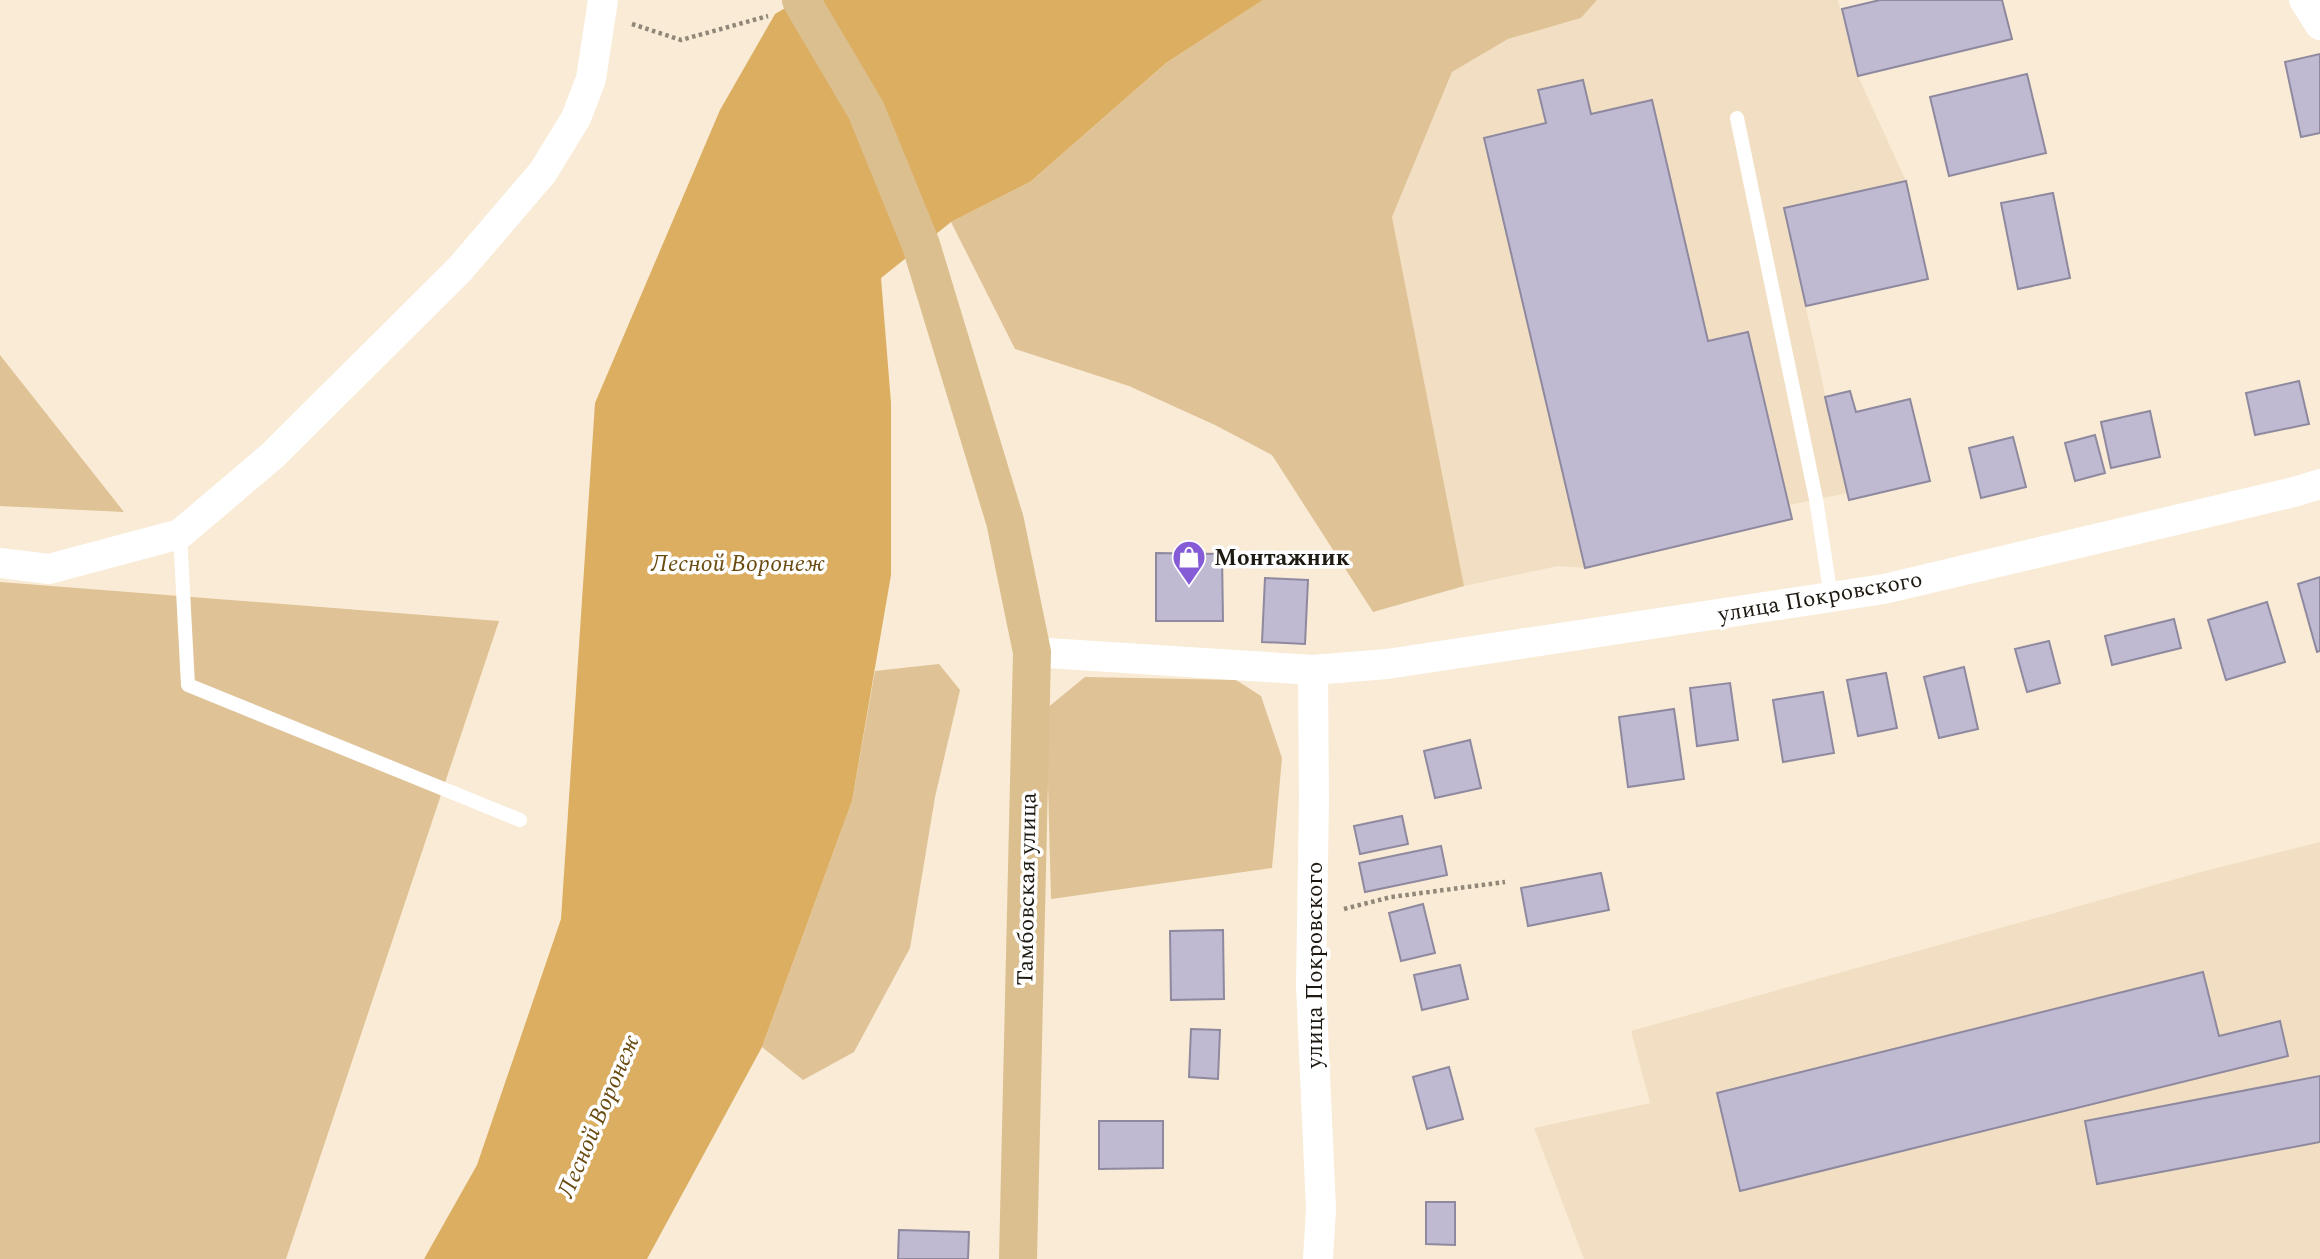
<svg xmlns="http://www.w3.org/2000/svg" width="2320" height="1259" viewBox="0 0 2320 1259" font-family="Spectral,serif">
<rect width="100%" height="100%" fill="#f9ebd5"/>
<path fill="#f2dfc3" d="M1597,0H1838L1858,76L1906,181L1784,209L1847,493L1789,505L1792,519L1585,568L1558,566L1464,586L1392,217L1452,72L1508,39L1581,18Z
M2320,842V1259H1584L1534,1128L1650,1103L1631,1031L2201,872Z"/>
<path fill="#dfc296" d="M1263,0H1597L1581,18L1508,39L1452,72L1392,217L1464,586L1373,612L1272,455L1215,425L1129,386L1015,349L951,222L1030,182L1166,63Z
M0,355L124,512L0,506Z
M0,582L499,621L286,1259H0Z
M939,664L960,690L935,797L910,948L854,1052L803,1080L762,1047L852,801L875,671Z
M1085,677L1236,680L1261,696L1282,758L1272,868L1051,899L1046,709Z"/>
<path fill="#dcae62" d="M799,0H1263L1166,63L1030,182L951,222L881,278L891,403V575L852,801L762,1047L647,1259H424L477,1165L561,919L595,403L720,110L775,14Z"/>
<path fill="#bfbad1" stroke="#8e899f" stroke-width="2" d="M1880,0H2002L2012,39L1858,76L1842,9Z
M2320,54V133L2301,137L2285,62Z
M2027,74L2046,153L1949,176L1930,97Z
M1583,80L1591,114L1652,100L1708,341L1748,332L1792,519L1585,568L1484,138L1546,123L1538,90Z
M1906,181L1928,279L1806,306L1784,208Z
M2053,193L2070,278L2018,289L2001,203Z
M2299,381L2309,424L2255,435L2246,393Z
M1850,391L1856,412L1910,399L1930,481L1849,500L1825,397Z
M2150,411L2160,457L2111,468L2101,422Z
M2095,435L2105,473L2075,481L2065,443Z
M2013,437L2026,487L1981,498L1969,448Z
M1156,553L1222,554L1223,621H1156Z
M2320,577V651L2317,652L2298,584Z
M1265,578L1308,580L1305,644L1262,642Z
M2267,602L2285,662L2226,680L2208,620Z
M2174,619L2181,648L2112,665L2105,636Z
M2049,641L2060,683L2027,692L2015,649Z
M1964,667L1978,729L1939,738L1924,677Z
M1886,673L1897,728L1858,736L1847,680Z
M1730,683L1738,740L1697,746L1690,688Z
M1823,692L1834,753L1783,762L1773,700Z
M1674,709L1684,779L1628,787L1619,717Z
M1470,740L1481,788L1435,798L1424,751Z
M1402,816L1408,844L1360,854L1354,826Z
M1441,846L1447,875L1365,892L1359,863Z
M1601,873L1609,910L1528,926L1521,888Z
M1423,904L1435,953L1401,961L1389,913Z
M1223,930L1224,999L1171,1000L1170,931Z
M1460,965L1468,999L1422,1010L1414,975Z
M2203,972L2219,1036L2280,1021L2288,1056L1740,1191L1717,1093Z
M1191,1029L1220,1030L1218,1079L1189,1077Z
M1449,1067L1463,1119L1427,1129L1413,1077Z
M2320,1076V1142L2097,1184L2085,1121Z
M1099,1121H1163V1168L1099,1169Z
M1426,1202H1455V1245L1426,1244Z
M899,1230L969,1232L968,1259H898Z"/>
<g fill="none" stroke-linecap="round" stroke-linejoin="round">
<path stroke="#918778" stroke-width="4.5" stroke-dasharray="3.5 3.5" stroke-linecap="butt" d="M632,24L681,40L768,16
M1344,909L1391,897L1505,882"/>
<path stroke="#fff" stroke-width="14" d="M1737,118L1816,499L1831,597
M180,534L188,685L520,820"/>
<path stroke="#fff" stroke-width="30" d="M2304,0L2320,25
M0,563L49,569L180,534L273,455L460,269L543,172L576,118L591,79L603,0
M1032,652L1313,670L1387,664L1884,589L2294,492L2320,484
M1313,670L1314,800L1311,985L1321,1209L1318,1259"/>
<path stroke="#dbbf8e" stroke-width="38" d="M801,0L866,110L921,245L1005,521L1032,652L1018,1259"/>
</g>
<defs>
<symbol id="shop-pin" viewBox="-11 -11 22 30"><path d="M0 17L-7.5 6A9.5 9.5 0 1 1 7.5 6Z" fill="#855cd6" stroke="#fff"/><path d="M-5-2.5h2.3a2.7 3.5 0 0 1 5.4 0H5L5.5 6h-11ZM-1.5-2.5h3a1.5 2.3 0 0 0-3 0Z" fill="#fff"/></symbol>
</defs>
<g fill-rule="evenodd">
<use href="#shop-pin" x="1170" y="538" width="38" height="52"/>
</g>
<g text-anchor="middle" stroke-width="7" stroke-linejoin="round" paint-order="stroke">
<g font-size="23" font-weight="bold" fill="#1e1911" stroke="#fff" text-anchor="start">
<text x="1214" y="565">Монтажник</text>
</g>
<g font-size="23" fill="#1e1911" stroke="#fff">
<text transform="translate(1820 596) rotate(-10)" y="8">улица Покровского</text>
<text transform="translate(1026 889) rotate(-89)" y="8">Тамбовская улица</text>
<text transform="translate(1314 965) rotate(-90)" y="8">улица Покровского</text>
</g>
<g font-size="24" font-style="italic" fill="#6a4b10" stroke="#fff">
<text x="738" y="571">Лесной Воронеж</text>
<text transform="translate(598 1116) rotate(-67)" y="8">Лесной Воронеж</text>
</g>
</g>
</svg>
